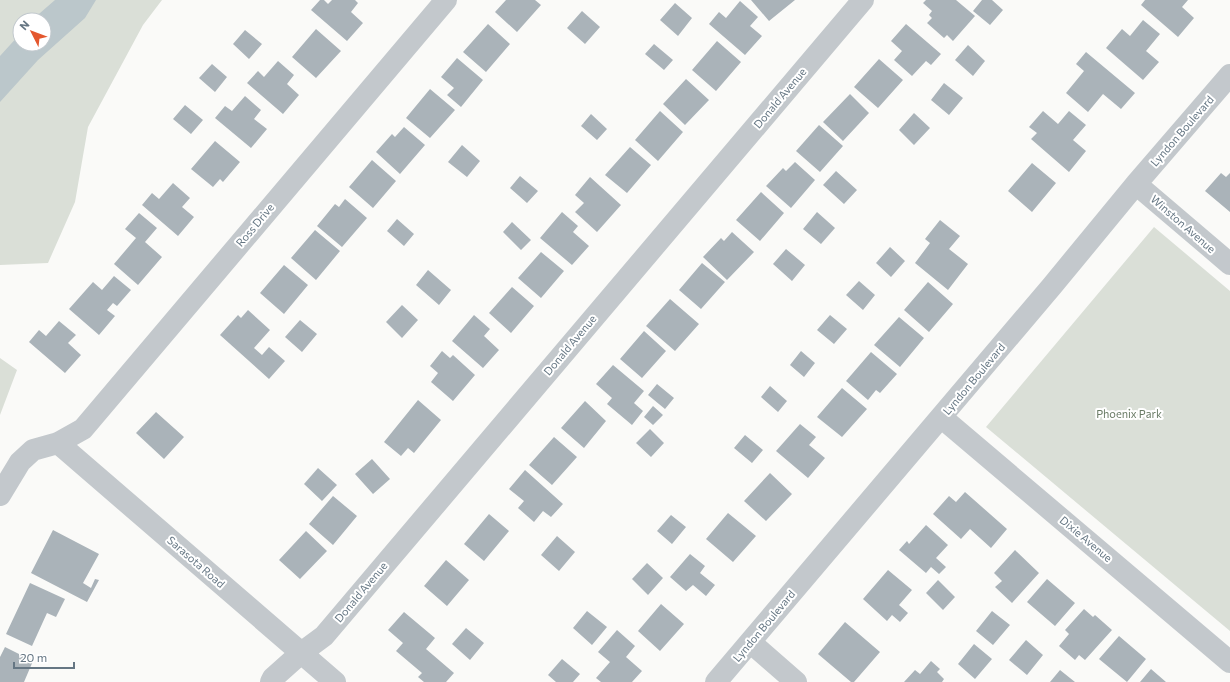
<svg xmlns="http://www.w3.org/2000/svg" width="1230" height="682" viewBox="0 0 1230 682" font-family="Commissioner,sans-serif">
<rect width="100%" height="100%" fill="#fafaf8"/>
<path fill="#dadfd7" fill-rule="evenodd" d="M0,0H162L143,25L88,127L75,202L48,263L0,265ZM20,20H44V44H20Z
M1154,227L1230,291V631L986,427Z
M0,358L17,370L0,415Z"/>
<path fill="#bbc7cb" d="M55,0H96L85,18L38,60L0,102V56L20,34V44H44V20H32Z"/>
<path fill="#aab3b9" d="M320,0H324L328,4L332,0H355L358,3L351,12L363,23L347,41L311,10Z
M506,0H535L541,5L517,32L495,12Z
M751,0H795L769,21Z
M926,0H956L975,16L953,41L947,35L944,38L927,23L932,18L929,15L932,11L923,3Z
M982,0H992L1003,10L990,25L973,11Z
M1145,0H1188L1182,7L1194,18L1178,37L1141,5Z
M740,1L758,17L750,26L762,36L745,55L709,24L719,12L726,18Z
M675,3L692,18L678,36L660,20Z
M582,11L600,27L585,44L567,28Z
M1143,20L1160,34L1146,51L1159,62L1143,80L1106,48L1122,29L1130,36Z
M488,24L510,44L486,72L463,52Z
M906,24L941,54L931,65L926,61L912,76L894,60L902,51L891,41Z
M316,29L341,51L316,78L292,57Z
M245,30L262,44L249,59L233,44Z
M717,41L741,62L716,91L692,70Z
M654,44L673,60L664,70L645,54Z
M968,45L985,61L973,76L955,60Z
M1086,52L1135,93L1121,109L1103,94L1088,112L1066,93L1084,71L1076,64Z
M457,58L483,80L461,107L447,95L454,88L441,77Z
M879,59L903,80L878,108L854,87Z
M278,61L294,75L287,84L299,95L283,114L247,83L258,71L264,77Z
M212,64L227,77L215,92L199,78Z
M686,79L709,100L685,125L663,104Z
M944,83L963,98L949,115L931,100Z
M430,89L455,110L430,138L406,118Z
M850,94L869,113L843,141L823,122Z
M245,96L261,110L254,119L267,129L251,148L215,118L225,106L232,111Z
M185,105L203,120L191,134L173,119Z
M660,111L683,132L658,161L635,140Z
M1043,111L1058,124L1069,111L1086,125L1073,140L1086,151L1069,172L1031,139L1037,133L1029,127Z
M914,113L930,128L914,145L899,130Z
M591,114L607,129L597,140L581,126Z
M819,125L843,146L820,172L796,151Z
M404,127L425,145L400,174L376,152L392,134L395,137Z
M215,141L240,162L223,182L220,179L213,187L191,169Z
M462,145L480,161L467,177L448,162Z
M630,147L651,165L627,193L605,175Z
M372,160L396,181L373,208L349,187Z
M795,162L815,180L791,208L766,186L783,168L786,171Z
M1032,163L1056,183L1032,212L1008,191Z
M836,171L857,190L844,204L823,185Z
M1221,173L1226,177L1230,173V212L1205,191Z
M520,176L538,191L527,203L510,188Z
M590,177L621,205L597,232L575,212L584,203L575,195Z
M173,183L190,198L182,207L194,217L178,236L142,205L152,193L159,199Z
M761,192L784,213L760,241L736,220Z
M345,199L367,218L342,247L317,226L335,204L339,207Z
M562,212L578,226L573,232L589,246L572,265L540,238Z
M817,212L835,228L821,244L803,229Z
M139,213L157,228L145,242L162,257L138,285L114,264L136,238L125,229Z
M397,219L414,234L404,246L387,231Z
M940,220L960,236L949,249L968,264L948,290L915,263L930,243L925,239Z
M512,222L531,240L521,250L503,232Z
M315,230L340,251L316,280L291,258Z
M732,232L754,252L727,280L703,257L721,238L724,241Z
M890,247L905,261L891,277L876,263Z
M786,249L805,265L792,281L773,264Z
M541,252L564,271L541,298L518,278Z
M702,263L725,282L701,309L679,290Z
M284,265L308,285L284,314L260,293Z
M428,270L451,290L439,305L416,285Z
M114,276L131,290L117,306L113,303L107,310L115,316L99,335L69,309L93,282L102,290Z
M859,281L875,295L863,310L846,295Z
M928,282L953,304L929,332L904,310Z
M512,287L534,306L511,333L489,313Z
M670,299L699,324L675,351L646,326Z
M402,305L418,320L402,338L386,322Z
M248,310L270,330L254,348L262,355L269,347L285,361L269,379L220,335L238,315L241,318Z
M474,315L490,329L484,336L499,350L483,368L452,341Z
M830,315L847,329L834,344L817,330Z
M899,317L924,338L900,367L874,345Z
M300,320L317,334L302,352L285,337Z
M59,321L76,335L68,343L81,355L65,373L29,342L39,330L46,336Z
M644,331L666,351L642,378L620,359Z
M442,351L450,358L453,355L475,375L453,401L431,382L438,373L430,366Z
M801,351L815,363L804,377L790,365Z
M871,352L897,374L880,393L876,390L868,400L846,381Z
M613,365L644,391L634,403L643,411L632,425L607,404L612,398L596,384Z
M657,384L674,398L665,409L648,395Z
M770,386L787,401L778,412L761,397Z
M842,388L867,409L842,437L817,417Z
M418,400L441,420L414,453L408,448L401,456L384,442Z
M585,401L606,421L584,448L561,428Z
M653,406L663,415L653,425L644,417Z
M156,412L184,437L164,459L136,433Z
M800,424L816,437L809,445L825,458L808,478L776,451Z
M650,429L664,443L651,457L636,443Z
M745,435L763,450L752,463L734,448Z
M554,437L577,457L552,485L529,465Z
M372,459L390,479L373,494L355,474Z
M318,468L337,485L322,501L304,484Z
M525,470L563,504L551,517L543,511L534,522L518,508L524,501L509,489Z
M770,473L792,494L766,521L744,501Z
M965,492L1007,529L991,548L970,529L961,539L933,514L949,496L956,502Z
M333,496L357,516L333,545L309,524Z
M728,513L756,536L733,562L706,539Z
M489,514L509,531L484,561L464,544Z
M671,515L686,527L672,544L657,531Z
M926,525L948,545L936,558L946,567L939,574L931,567L926,573L899,550L907,541L909,544Z
M53,530L99,554L83,583L91,588L95,579L99,580L87,602L31,573Z
M306,531L327,551L300,579L279,560Z
M557,536L575,552L559,571L541,555Z
M1015,550L1039,573L1012,603L995,587L1002,581L994,573Z
M690,554L705,566L700,573L715,585L706,596L693,585L686,591L670,577Z
M446,560L469,580L447,606L424,586Z
M647,563L663,578L648,595L632,579Z
M888,570L912,590L899,605L908,613L900,622L892,615L887,621L863,599Z
M1047,579L1075,603L1055,626L1027,602Z
M938,580L955,597L943,610L926,593Z
M30,583L65,599L56,617L47,613L32,646L6,634Z
M661,604L684,624L660,651L638,631Z
M1084,609L1093,617L1095,615L1112,630L1085,660L1079,655L1075,660L1059,646L1069,634L1065,630Z
M587,611L607,627L592,645L573,628Z
M992,611L1010,625L993,645L976,631Z
M404,612L435,638L426,649L454,673L446,682H424L418,677L422,673L396,651L403,643L388,630Z
M845,622L880,652L854,682H851L818,654Z
M466,628L484,643L470,660L452,644Z
M617,630L635,646L626,657L642,671L632,682H601L596,678L610,662L598,652Z
M1119,636L1146,659L1127,682L1099,659Z
M1026,640L1043,655L1027,675L1009,660Z
M974,644L992,659L975,679L958,664Z
M5,647L33,661L24,682H0V657Z
M562,659L580,674L573,682H556L548,675Z
M931,661L940,669L937,672L944,679L942,682H904L915,670L920,674Z
M1151,669L1166,682H1140Z
M1060,670L1075,682H1050Z"/>
<g fill="none" stroke-linecap="round" stroke-linejoin="round">
<path stroke="#c3c8cc" stroke-width="22" d="M1136,184L1230,264
M941,417L1230,662
M58,443L335,682
M0,495L20,462L33,450L58,443L83,429L446,0
M750,642L796,682
M271,682L273,678L301,653L324,636L863,0
M716,682L1052,286L1136,184L1230,75"/>
</g>
<g text-anchor="middle" stroke-width="4" stroke-linejoin="round" paint-order="stroke">
<g font-size="11" fill="#657683" stroke="#fff">
<text transform="translate(780 98) rotate(-50)" y="4">Donald Avenue</text>
<text transform="translate(1182 131) rotate(-49)" y="4">Lyndon Boulevard</text>
<text transform="translate(1183 224) rotate(41)" y="4">Winston Avenue</text>
<text transform="translate(255 225) rotate(-50)" y="4">Ross Drive</text>
<text transform="translate(570 345) rotate(-50)" y="4">Donald Avenue</text>
<text transform="translate(974 379) rotate(-50)" y="4">Lyndon Boulevard</text>
<text transform="translate(1086 539) rotate(40)" y="4">Dixie Avenue</text>
<text transform="translate(196 562) rotate(41)" y="4">Sarasota Road</text>
<text transform="translate(361 592) rotate(-50)" y="4">Donald Avenue</text>
<text transform="translate(764 626) rotate(-50)" y="4">Lyndon Boulevard</text>
</g>
<g font-size="11" fill="#687a64" stroke="#fff">
<text x="1129" y="418">Phoenix Park</text>
</g>
</g>
<g transform="translate(32 32) rotate(312)"><circle r="19" fill="#ffffff" stroke="#c1c8cd"/>
<path d="M0-3L7 15L0 10L-7 15Z" fill="#e4572e"/>
<text y="-6" font-size="11" font-weight="bold" text-anchor="middle" fill="#657683">N</text>
</g>
<path d="M14 662v6h60v-6" fill="none" stroke="#657683" stroke-width="2"/>
<text x="20" y="662" font-size="12" fill="#657683" stroke="#ffffff" stroke-width="3" paint-order="stroke">20 m</text>
</svg>
